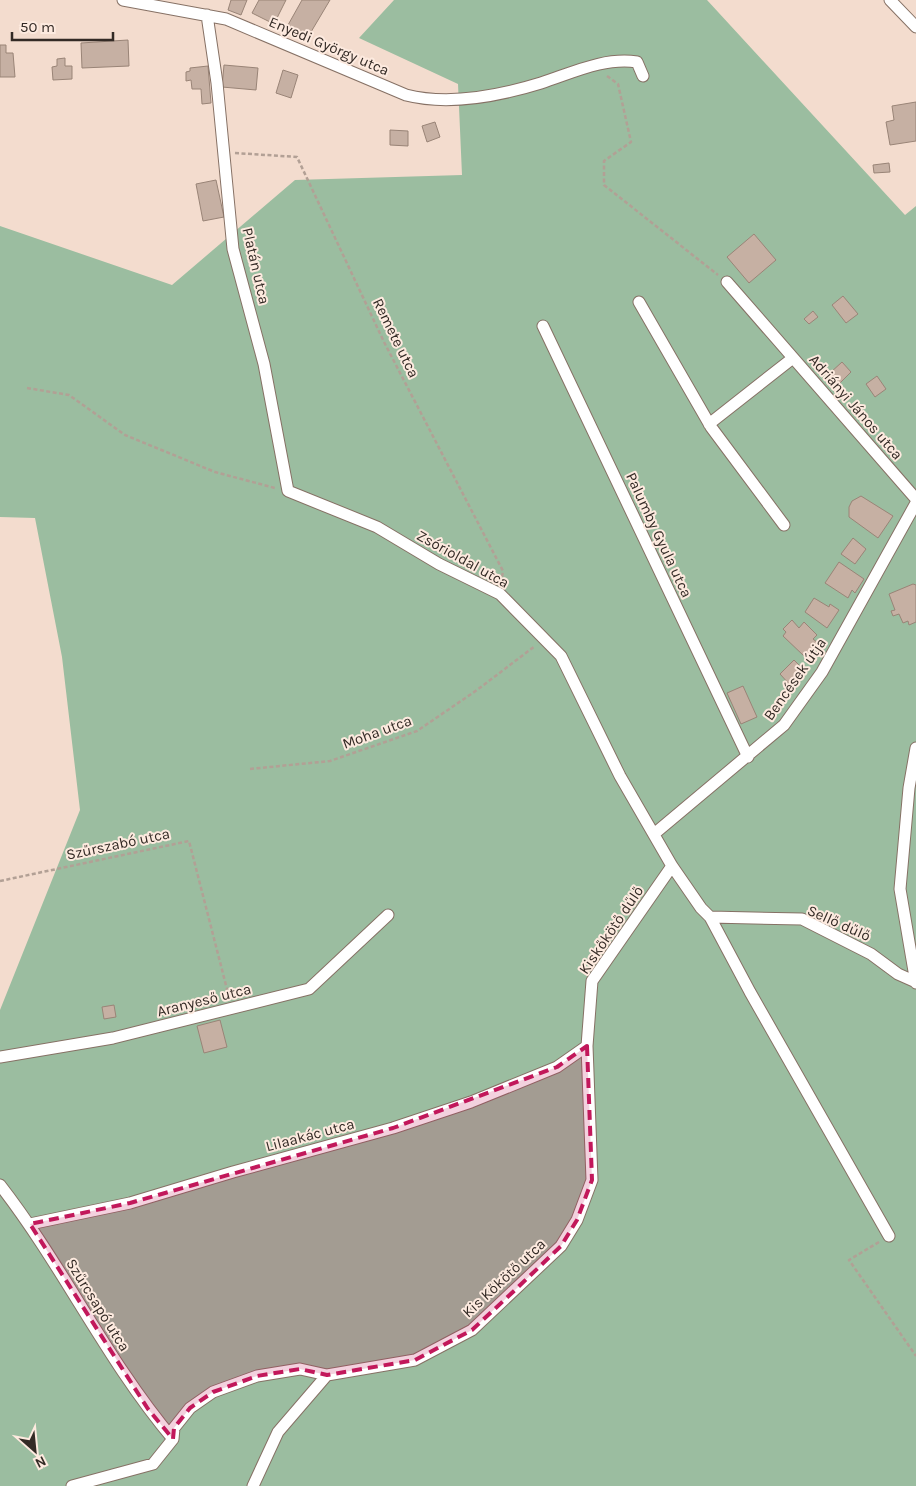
<svg xmlns="http://www.w3.org/2000/svg" width="916" height="1486" viewBox="0 0 916 1486" font-family="Karla,sans-serif">
<rect width="100%" height="100%" fill="#f3dcce"/>
<path fill="#9bbda0" d="M394,0H707L905,215L916,206V1486H0V1010L80,810L62,657L35,518L0,517V226L172,285L295,180L462,175L458,84L359,38Z"/>
<path fill="#c6b0a3" stroke="#998477" d="M231,0H247L241,15L228,10Z
M259,0H286L274,24L252,13Z
M302,0H330L308,37L288,25Z
M128,40L129,66L82,68L81,43Z
M0,45H6V53H13L15,77H0Z
M65,58V66H72V79L53,80L52,67L57,66V59Z
M224,65L258,68L256,90L222,87Z
M208,66L211,103L202,104L201,89H192L191,80L186,81V72L190,71V68Z
M283,70L298,75L291,98L276,93Z
M916,102V141L890,145L886,122L894,120L892,106Z
M435,122L440,137L427,142L422,126Z
M390,130L408,131V146L390,145Z
M889,163L890,172L874,173L873,165Z
M216,180L224,217L203,221L196,184Z
M754,234L776,260L749,283L727,257Z
M843,296L858,314L846,323L832,305Z
M813,311L818,317L809,324L804,319Z
M842,362L851,372L840,383L830,373Z
M877,376L886,389L875,397L866,384Z
M861,496L893,516L878,538L849,517V507L852,501Z
M853,538L866,549L855,564L841,554Z
M839,562L864,579L855,593L852,590L848,598L825,583Z
M913,584L916,585V622L909,625L908,621L903,623L899,614L893,616L891,611L895,610L889,594Z
M814,598L829,607L830,604L839,610L827,628L805,612Z
M792,620L799,628L804,622L817,635L813,639L818,643L810,655L807,652L804,656L783,636L786,632L783,629Z
M794,660L805,671L790,685L780,674Z
M743,686L757,717L741,724L727,693Z
M114,1005L116,1017L104,1019L102,1007Z
M220,1020L227,1047L204,1053L197,1026Z"/>
<g fill="none" stroke-linecap="round" stroke-linejoin="round">
<defs>
<path id="minor" d="M123,0L226,19L406,95C449,106 499,96 541,83C572,73 604,57 637,62L643,76
M890,0L916,27
M207,15L217,83L233,249L264,364L288,491L377,527L439,564L500,594L561,656L620,776L672,866L701,908L710,917L750,992L889,1236
M727,282L916,499
M639,302L711,427L784,525
M543,326L748,757
M709,424L793,358
M916,748L909,788L900,889L916,983
M654,834L784,725L822,672L916,503
M710,917L802,919L871,954L898,974L916,982
M0,1057L113,1038L309,989L388,915
M0,1185C63,1266 107,1361 173,1439
M30,1224L130,1203L233,1172L393,1128L471,1102L557,1067L587,1046
M72,1486L153,1464L173,1439L174,1428L190,1408L213,1392L257,1376L300,1369L327,1375L415,1360L472,1330L561,1246L577,1220L592,1180L587,1046L592,981L672,866
M253,1486L278,1432L327,1375"/>
</defs>
<use href="#minor" stroke="#867165" stroke-width="13"/>
<path stroke="#b2a095" stroke-width="2.5" stroke-dasharray="4 2.5" stroke-linecap="butt" d="M607,76L618,84L631,142L604,161V185L718,275
M235,153L297,157L384,342L503,571L501,583
M27,388L69,395L125,435L215,472L275,488
M250,769L330,761L417,731L477,690L535,646
M0,881L189,841L229,997
M879,1242L849,1260L916,1356"/>
<use href="#minor" stroke="#fff" stroke-width="11"/>
</g>
<path fill="#c2185b" fill-opacity="0.2" stroke="#c2185b" stroke-width="4" stroke-dasharray="10 6" stroke-linejoin="round" d="M587,1046L592,1180L577,1220L561,1246L514,1291L472,1330L415,1360L327,1375L300,1369L257,1376L213,1392L190,1408L174,1428L173,1439L148,1409L30,1224L130,1203L393,1128L557,1067Z"/>
<g text-anchor="middle" stroke-width="4" stroke-linejoin="round" paint-order="stroke">
<g font-size="15" fill="#332a25" stroke="#fdeadf">
<text transform="translate(329 46) rotate(23)" y="5">Enyedi György utca</text>
<text transform="translate(256 266) rotate(77)" y="5">Platán utca</text>
<text transform="translate(396 338) rotate(64)" y="5">Remete utca</text>
<text transform="translate(856 407) rotate(49)" y="5">Adriányi János utca</text>
<text transform="translate(659 535) rotate(65)" y="5">Palumby Gyula utca</text>
<text transform="translate(463 559) rotate(29)" y="5">Zsórioldal utca</text>
<text transform="translate(795 679) rotate(-55)" y="5">Bencések útja</text>
<text transform="translate(377 732) rotate(-20)" y="5">Moha utca</text>
<text transform="translate(118 844) rotate(-12)" y="5">Szűrszabó utca</text>
<text transform="translate(839 923) rotate(24)" y="5">Sellő dűlő</text>
<text transform="translate(611 930) rotate(-56)" y="5">Kiskőkötő dűlő</text>
<text transform="translate(204 1000) rotate(-14)" y="5">Aranyeső utca</text>
<text transform="translate(310 1135) rotate(-15)" y="5">Lilaakác utca</text>
<text transform="translate(504 1278) rotate(-43)" y="5">Kis Kőkötő utca</text>
<text transform="translate(98 1305) rotate(58)" y="5">Szűrcsapó utca</text>
</g>
</g>
<g transform="translate(35 1451) rotate(153)" stroke="#fdeadf" stroke-width="4" paint-order="stroke">
<path d="M0-4L9 19L0 12L-9 19Z" fill="#332a25"/>
<text y="-8" font-size="14" font-weight="bold" text-anchor="middle" fill="#332a25">N</text>
</g>
<path d="M12 32v8h101v-8" fill="none" stroke="#332a25" stroke-width="2.5"/>
<text x="20" y="32" font-size="15" fill="#332a25" stroke="#fdeadf" stroke-width="4" paint-order="stroke">50 m</text>
</svg>
